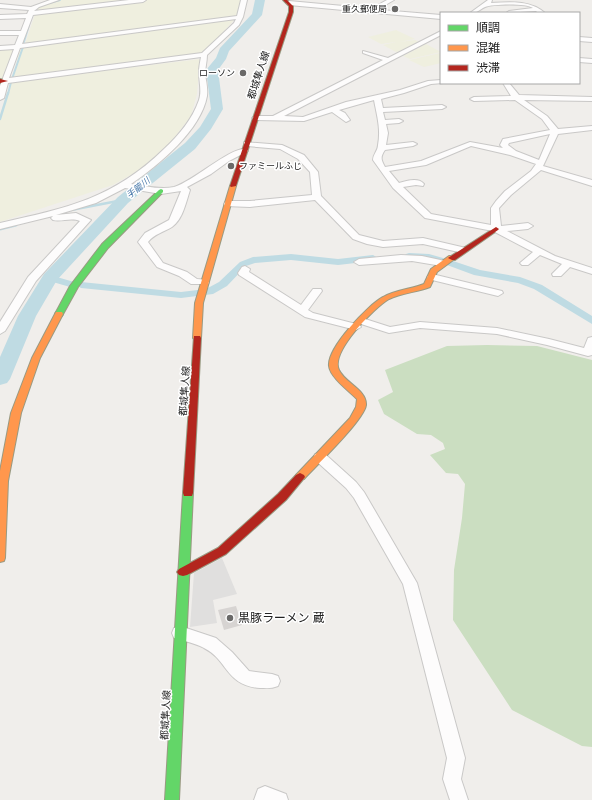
<svg xmlns="http://www.w3.org/2000/svg" width="592" height="800" viewBox="0 0 592 800" font-family="Rubik,'Noto Sans JP',sans-serif">
<rect width="100%" height="100%" fill="#f0eeeb"/>
<path fill="#efefdf" d="M59,0H244L236,18L25,44L37,8L43,5Z
M235,19L201,57L13,79L20,46Z
M396,30L415,39L399,42L415,40L421,43L402,51L396,52L383,45L396,42L381,44L368,37Z
M426,44L441,52L410,59L403,56Z
M0,48H18L2,80H0Z
M440,53L441,54V63L424,67L409,60Z
M200,59L197,94L191,116L170,143L143,168L113,185L0,222V114L11,82Z"/>
<path fill="#cbdec1" d="M487,345L537,346L592,360V747L582,746L512,710L453,620L454,570L462,518L465,484L458,474L446,473L430,455L445,449L443,443L431,435L417,434L384,414L378,400L393,392L385,370L447,346Z"/>
<path fill="#e0dfde" d="M222,558L237,594L213,600L217,623L190,627L194,573Z"/>
<g fill="none" stroke-linecap="round" stroke-linejoin="round">
<path stroke="#bfdbe3" stroke-width="2" d="M49,3L60,0
M23,45L29,25
M12,79L23,47
M8,94L11,82"/>
<path stroke="#bfdbe3" stroke-width="2.5" d="M0,119L8,93
M71,210L123,200"/>
<path stroke="#bfdbe3" stroke-width="3" d="M0,229L16,225"/>
<path fill="#bfdbe3" fill-rule="evenodd" d="M409,253L429,254L443,258L445,260L440,263L429,260L406,258L404,256L406,254Z
M291,254L338,259L373,255L378,258L373,261L338,265L291,260L255,263L246,266L227,286L213,294L181,298L81,288L76,285L81,282L181,292L206,289L219,282L240,262L253,257Z
M450,260L480,270L520,277L542,285L592,316V324L534,289L518,283L474,275L447,265L445,263Z
M50,275L74,282L75,284L70,287L46,280L45,278Z"/>
<path fill="#bfdbe3" fill-rule="evenodd" d="M255,0H265L262,15L229,51L226,59L218,70L223,109L211,129L195,149L128,203L57,280L36,316L10,379L7,383L0,385V357L18,316L44,274L118,197L185,143L200,127L211,109L206,70L216,58L220,48L252,14Z"/>
</g>
<path fill="#d7d4d2" d="M236,606L242,625L224,630L218,610Z"/>
<g fill="none" stroke-linecap="round" stroke-linejoin="round">
<defs>
<path id="street" d="M50,0H59L39,7L34,11L129,0H146L143,2L33,15L22,44L237,16L241,0H247L243,17L239,25L207,55C207,62 205,68 205,74C206,81 208,88 207,96C201,130 159,165 131,184C145,186 160,190 174,187C193,182 231,146 247,149L248,151L229,161L211,174L187,187L190,190C186,202 183,219 172,227C164,232 154,234 148,242L163,263L187,272L197,279L208,280L209,282L208,284H191L179,276L157,267L138,242L145,233L169,220L181,191L161,194L125,188L96,203L56,215L76,213L91,220L36,281L5,331L0,334V322L28,277L80,221C71,217 62,222 53,220L51,218L53,216L0,229V223C66,208 113,199 164,149C179,135 192,120 199,100C202,91 199,82 199,72C199,67 200,62 201,57L8,83L4,98L0,100V86L14,49L0,50V46L15,45L19,35H0V31H21L26,18L0,19V15L27,14L29,10L0,8V4L31,7ZM236,19L234,23L202,53L9,78L20,48Z
M387,0H394L382,7L381,10L441,15V19L289,5L286,3L289,1L376,9L378,5Z
M488,0H492L491,3C511,2 530,0 545,13H538L536,11L506,13L509,11L533,8C527,3 492,4 485,7C479,10 477,13 470,13Z
M441,31V35L284,116L303,117L346,102L400,90L428,81L441,80V83H443L431,84L404,93L381,99L383,108L442,105L446,107L442,109L383,112L385,120L399,119L403,121L399,123L386,124L388,133L386,145L413,142L417,144L413,146L385,150C380,157 381,160 385,167L421,161L470,142L503,148L500,145L503,139L550,130L542,119L515,100L474,101L470,99L474,97L511,96L503,83H509L519,95L592,97V101L524,100L547,116L558,129L592,126V130L558,134L543,166L592,180V186L541,170L511,195L499,208L501,226L528,223L533,226L528,229L507,231L555,256L592,268V274L570,267L561,276H553L552,274L562,264L540,255L528,265H522L520,263L533,252L493,231L425,218L393,188L373,160C373,154 378,151 378,145C381,129 377,116 374,100L339,110L345,113L350,120L346,122L332,112L304,121L256,120L252,118L256,116H273L383,60L363,53V51L388,58ZM550,134L539,160L516,151L508,145L509,143ZM471,146L510,155L536,164L531,171L505,191L496,201L491,208V225L431,214L403,187L416,185L423,186L424,184C418,177 407,181 399,183L389,171L426,165Z
M579,37L592,38V42L579,41Z
M579,58L592,59V63L579,62Z
M244,142L282,145L304,155L318,172L321,196L359,235L383,241L423,238L466,248L468,250L463,253L423,244L383,247L367,244L353,239L315,200L250,207L225,206L224,204L225,202L228,201H250L312,195L310,172L298,159L280,149L247,146H244Z
M401,255L422,256L445,261L447,263L442,266L412,261L359,265L354,262L359,259Z
M245,266L250,269L249,272L301,305L313,289H321L322,291L308,310L313,313L360,325L361,327L356,330L305,317L239,275L238,273L242,267Z
M432,274L502,291L503,293L498,296L428,279L427,277Z
M362,318L390,327L420,322L497,328L549,339L584,348L588,338L592,337V355L588,356L547,345L497,334L420,328L389,333L358,323L357,321Z
M320,453L325,454L356,482L364,492L417,583L465,758L461,779L468,800H450L443,779L447,758L403,584L354,498L346,488L315,460L314,457L315,454Z
M180,626L216,638L232,652L249,671L272,674L278,676L280,681L278,686C271,689 266,688 260,688C226,686 228,660 204,648C195,643 184,641 174,638L172,633L174,628Z
M265,786L286,794L288,800H254L258,789Z"/>
<path id="fast" d="M161,189L163,190V192L108,248L78,287L62,316H56L55,314L70,286L102,244L159,190Z
M188,489L192,490L193,493L179,800H165L183,493L184,490Z"/>
<path id="slow" d="M233,184L236,186L203,303L201,338L197,340L193,338L195,303L230,186Z
M449,256H452L456,258L437,272L430,287C417,292 402,293 389,299C374,308 330,352 339,370C345,383 367,390 366,405C364,420 316,466 304,479H296L295,477L296,475L350,418L356,407L357,399C349,391 330,377 329,366C327,348 368,305 383,297C395,290 411,289 424,284L431,269Z
M56,312H62L63,314L40,358L21,413L8,481L5,558L4,561L0,562V471L11,413L32,358Z"/>
<path id="jam" d="M283,0H287L293,6V12L236,186L231,187L230,186L289,12V6Z
M0,79L8,81L0,83Z
M496,227L499,229L498,230L455,260H452L448,258Z
M194,336H200L201,338L193,493L192,496H184L183,493Z
M300,473L304,475L305,477L286,500L226,554L187,575L183,576L179,575L177,572L179,569L218,548L278,494L296,475Z"/>
</defs>
<use href="#street" stroke="#c9c8c7" stroke-width="2"/>
<use href="#fast" stroke="#999a82" stroke-width="2"/>
<use href="#slow" stroke="#999a82" stroke-width="2"/>
<use href="#jam" stroke="#999a82" stroke-width="2"/>
<use href="#street" fill="#fdfcfc" fill-rule="evenodd"/>
<use href="#fast" fill="#63d668" fill-rule="evenodd"/>
<use href="#slow" fill="#ff974d" fill-rule="evenodd"/>
<use href="#jam" fill="#b3261e" fill-rule="evenodd"/>
</g>
<g fill="#6a6968" stroke="#fff" stroke-width="1.5">
<circle cx="395" cy="9" r="4"/>
<circle cx="243" cy="73" r="4"/>
<circle cx="231" cy="166" r="4"/>
<circle cx="230" cy="618" r="4"/>
</g>
<g text-anchor="middle" stroke-width="3" stroke-linejoin="round" paint-order="stroke">
<g font-size="9" fill="#222" stroke="#fff" text-anchor="end">
<text x="387" y="12">重久郵便局</text>
<text x="235" y="76">ローソン</text>
<text x="239" y="169" text-anchor="start">ファミールふじ</text>
</g>
<g font-size="9" font-style="italic" fill="#4a7aab" stroke="#fff">
<text transform="translate(138 188) rotate(-39)" y="3">手籠川</text>
</g>
<g font-size="10" fill="#222" stroke="#fff">
<text transform="translate(258 75) rotate(-72)" y="4">都城隼人線</text>
<text transform="translate(184 391) rotate(-86)" y="4">都城隼人線</text>
<text transform="translate(165 715) rotate(-87)" y="4">都城隼人線</text>
</g>
<g font-size="12" fill="#222" stroke="#fff" text-anchor="start">
<text x="238" y="622">黒豚ラーメン 蔵</text>
</g>
</g>
<rect x="440" y="12" width="140" height="72" fill="#ffffff" stroke="#a7a7a7"/>
<rect x="448" y="25" width="20" height="6" fill="#63d668" stroke="#a7a7a7"/>
<text x="476" y="32" font-size="12" fill="#222222">順調</text>
<rect x="448" y="45" width="20" height="6" fill="#ff974d" stroke="#a7a7a7"/>
<text x="476" y="52" font-size="12" fill="#222222">混雑</text>
<rect x="448" y="65" width="20" height="6" fill="#b3261e" stroke="#a7a7a7"/>
<text x="476" y="72" font-size="12" fill="#222222">渋滞</text>
</svg>
